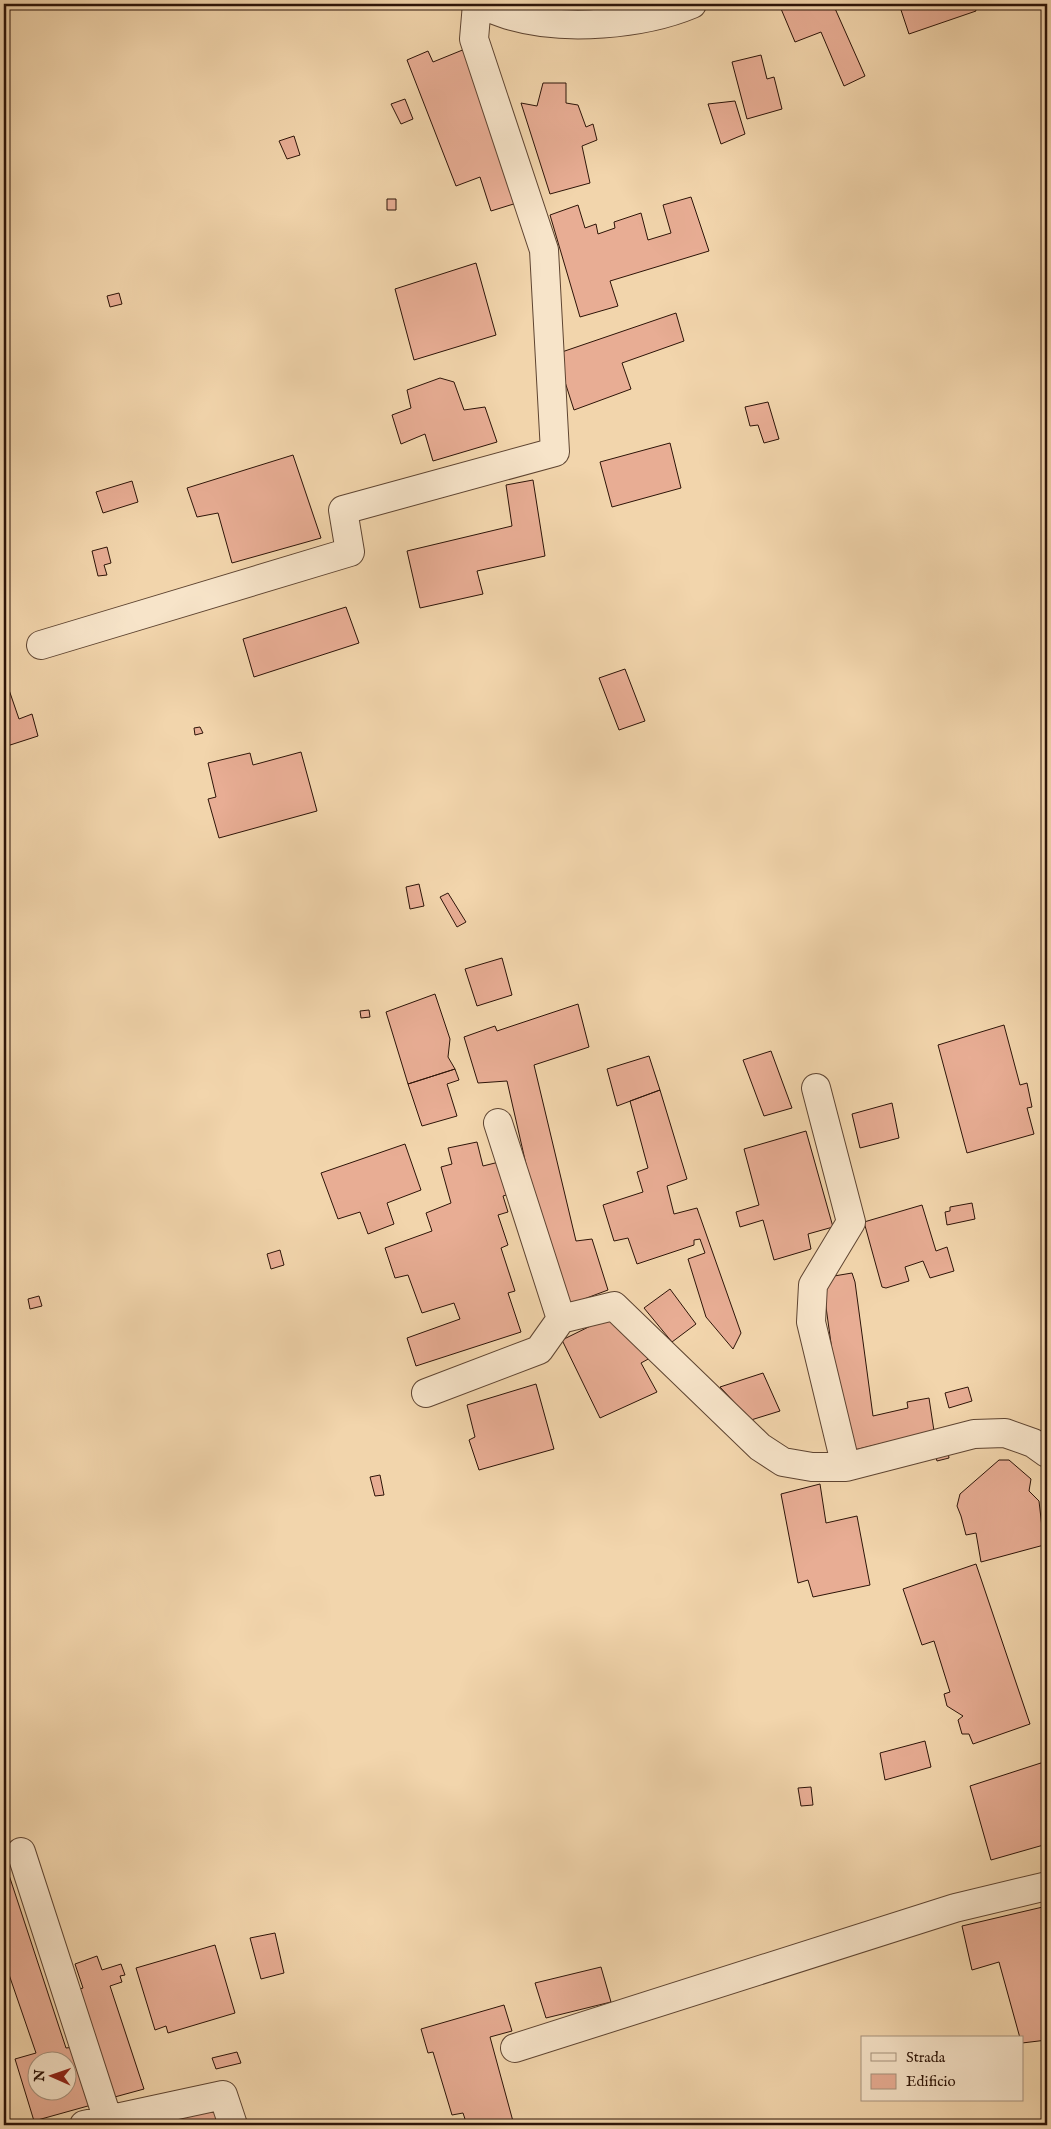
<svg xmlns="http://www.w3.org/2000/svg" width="1051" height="2129" viewBox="0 0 1051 2129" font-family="'IM FELL English',serif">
<rect width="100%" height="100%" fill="#f2d5ac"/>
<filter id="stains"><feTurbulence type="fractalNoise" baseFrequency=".004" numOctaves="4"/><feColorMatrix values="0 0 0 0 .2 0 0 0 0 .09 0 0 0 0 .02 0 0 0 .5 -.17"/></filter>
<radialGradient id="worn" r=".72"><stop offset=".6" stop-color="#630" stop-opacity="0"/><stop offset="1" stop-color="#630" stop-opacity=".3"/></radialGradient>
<path fill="#e8ad94" stroke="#2d1408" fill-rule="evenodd" d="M779,4H833L865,76L844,86L821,32L795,42Z
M899,4H974L976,11L909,34Z
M465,49L520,202L491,211L480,177L456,186L407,60L428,51L433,62Z
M761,55L767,79L774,77L782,109L747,119L732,62Z
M543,83H566V103L578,105L586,127L593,124L597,140L582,146L590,183L550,194L521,103L537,106Z
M405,99L413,119L401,124L391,104Z
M735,101L745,134L721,144L708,104Z
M294,136L300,155L287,159L279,141Z
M691,197L709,251L610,281L618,306L580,317L550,215L578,205L585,228L596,224L598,234L615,228L614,222L641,213L648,240L671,233L663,205Z
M387,199H396V210H387Z
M476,263L496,335L414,360L395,289Z
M119,293L122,304L110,307L107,296Z
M676,313L684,341L622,363L631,389L574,410L556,354Z
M440,378L454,382L464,410L485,407L497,442L433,461L425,434L401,444L392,415L411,408L407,390Z
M768,402L779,439L764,443L758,425L750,426L745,407Z
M670,443L681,488L612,507L600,462Z
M293,455L321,538L232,563L218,513L197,517L187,488Z
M533,480L545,556L477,571L483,594L420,608L407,551L512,526L506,485Z
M132,481L138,502L103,513L96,492Z
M107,547L111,563L104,565L107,575L98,576L92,551Z
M346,607L359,643L254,677L243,639Z
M625,669L645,721L619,730L599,678Z
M7,684L19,719L32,714L38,736L4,747V685Z
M200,727L203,733L195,735L194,728Z
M301,752L317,811L219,838L208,799L216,797L208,763L250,753L253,765Z
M419,884L424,906L410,909L406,887Z
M448,893L466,922L457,927L440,897Z
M502,958L512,995L477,1006L465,969Z
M435,994L450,1039L448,1057L455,1069L408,1084L386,1012Z
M578,1004L589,1047L534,1065L576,1241L592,1239L608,1290L568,1305L533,1195L507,1081L478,1083L464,1037L495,1026L497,1031Z
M369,1010L370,1017L361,1018L360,1011Z
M1004,1025L1020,1085L1027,1083L1032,1107L1027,1108L1034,1134L967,1153L938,1045Z
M771,1051L792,1108L764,1116L743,1060Z
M649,1056L660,1090L617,1106L607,1069Z
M455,1069L459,1080L447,1084L457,1116L422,1126L408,1084Z
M660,1090L687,1179L667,1186L674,1214L697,1208L741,1333L733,1349L706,1317L688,1259L705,1253L700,1239L694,1240V1245L637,1264L628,1238L614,1241L603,1205L643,1192L637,1172L648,1168L630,1101Z
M892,1103L899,1138L860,1148L852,1114Z
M806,1131L833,1227L808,1234L811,1249L774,1260L763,1220L740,1227L736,1212L759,1205L744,1149Z
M477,1142L483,1166L503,1161L513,1193L503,1196L508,1212L498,1215L508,1245L501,1248L515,1291L508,1293L521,1332L416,1366L407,1338L460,1319L454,1303L422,1313L408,1275L395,1278L385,1248L432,1231L426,1213L451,1203L441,1167L452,1164L448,1148Z
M405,1144L421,1190L387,1203L394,1224L368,1234L360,1212L338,1219L321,1173Z
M972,1203L975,1219L947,1225L945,1212L950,1211V1207Z
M922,1205L936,1251L947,1247L954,1271L930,1278L923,1261L905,1267L909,1281L886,1288L882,1287L864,1222Z
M280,1250L284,1265L271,1269L267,1254Z
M852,1273L855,1282L873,1416L908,1408L907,1402L929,1398L934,1431L846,1452L822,1278Z
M670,1289L696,1324L672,1342L644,1308Z
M39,1296L42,1306L30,1309L28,1299Z
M615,1314L630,1341L641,1336L652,1357L641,1363L657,1392L600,1418L562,1340Z
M763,1373L780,1411L751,1420L720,1387Z
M536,1384L554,1449L479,1470L469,1440L475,1437L467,1405Z
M968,1387L972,1401L949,1408L945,1393Z
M947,1447L949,1458L937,1461L934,1450Z
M999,1460H1009L1031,1479L1029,1491L1039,1501L1044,1545L981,1562L976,1533L966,1535L961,1516L957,1506L960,1494Z
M380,1475L384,1495L375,1496L370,1477Z
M820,1484L826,1523L857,1516L870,1585L813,1597L808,1580L798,1583L781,1494Z
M976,1564L1030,1724L973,1744L969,1734H962L958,1720L963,1716L947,1706L944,1694L950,1692L934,1641L922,1645L903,1589Z
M925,1741L931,1767L885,1780L880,1753Z
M1047,1761V1844L991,1860L970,1786Z
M811,1787L813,1805L801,1806L798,1788Z
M7,1869L66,2048L75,2047L95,2104L34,2121L15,2059L36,2053L4,1960V1870ZM38,2062H68V2092H38Z
M1047,1906V2040L1022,2043V2038H1020L999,1962L972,1970L962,1926Z
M275,1933L284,1973L261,1979L250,1938Z
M215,1945L235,2013L168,2033L166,2026L155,2030L136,1968Z
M97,1956L102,1970L121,1964L125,1975L120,1976L122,1982L110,1986L144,2089L111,2098L76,1990L83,1988L75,1964Z
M601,1967L611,2002L546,2018L535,1983Z
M504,2005L512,2031L490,2037L514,2125H467L463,2113L452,2115L433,2052L428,2053L421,2029Z
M237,2052L241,2063L216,2069L212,2058Z
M212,2106L219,2125H109Z"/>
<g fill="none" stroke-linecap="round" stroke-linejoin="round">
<defs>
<path id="minor" d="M479,4C490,8 501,13 512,16C564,31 642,25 692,4
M41,645L350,552L343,510L555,452L544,250L474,39L477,4
M816,1088L851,1222L813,1285L811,1322L846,1467
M498,1123L561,1319L614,1306L760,1447L783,1462L812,1467H846L974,1434L1005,1433L1033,1443L1047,1453
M426,1393L539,1350L561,1319
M21,1852L108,2120
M515,2048L955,1908L1047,1886
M84,2125L223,2095L233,2125"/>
</defs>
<use href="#minor" stroke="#5e4431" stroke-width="30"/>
<use href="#minor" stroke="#f7e4c9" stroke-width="28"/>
</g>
<rect width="1051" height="2129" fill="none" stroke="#f2d5ac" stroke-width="20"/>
<rect x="5" y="5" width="1041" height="2119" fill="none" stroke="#2d1408" stroke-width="2.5"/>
<rect x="10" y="10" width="1031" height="2109" fill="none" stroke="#2d1408"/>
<rect x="861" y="2036" width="162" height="65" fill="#f7e4c9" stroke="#a6917c"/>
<rect x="871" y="2053" width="25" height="8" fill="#f7e4c9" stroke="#a6917c"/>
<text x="906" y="2062" font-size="15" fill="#2d1408">Strada</text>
<rect x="871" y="2074" width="25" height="15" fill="#e8ad94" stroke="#a6917c"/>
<text x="906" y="2086" font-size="15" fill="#2d1408">Edificio</text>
<g transform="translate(52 2076) rotate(272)"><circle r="24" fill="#f7e4c9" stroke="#a6917c"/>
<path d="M0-4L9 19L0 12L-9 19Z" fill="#8f2418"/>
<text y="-8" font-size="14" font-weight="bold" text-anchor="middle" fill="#2d1408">N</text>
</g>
<rect width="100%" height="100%" filter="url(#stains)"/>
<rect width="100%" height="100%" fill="url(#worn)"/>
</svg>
